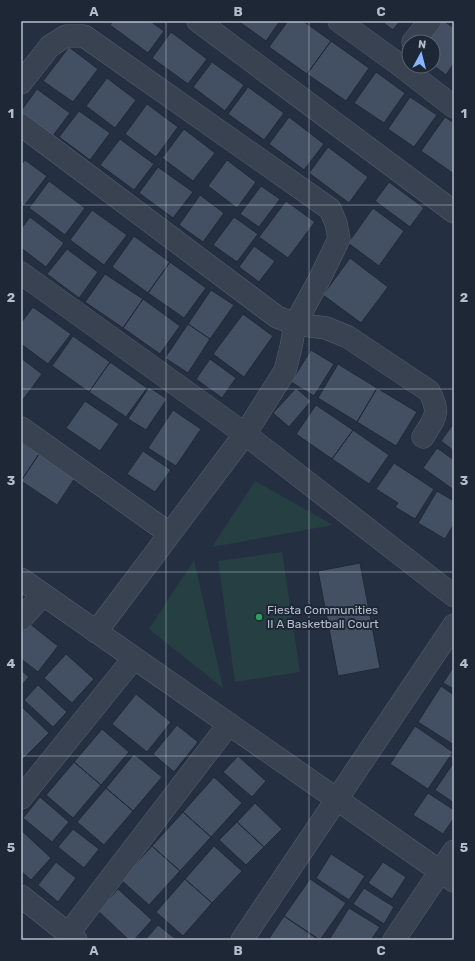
<svg xmlns="http://www.w3.org/2000/svg" width="475" height="961" viewBox="0 0 475 961" font-family="Rubik,sans-serif">
<rect width="100%" height="100%" fill="#243041"/>
<path fill="#263f42" d="M255,481L333,525L212,547Z
M282,552L300,672L235,682L218,561Z
M194,560L223,688L149,629Z"/>
<path fill="#435063" stroke="#1f2938" d="M113,21H150L164,31L148,53L110,25Z
M238,21H280L266,41Z
M288,21H303L331,41L307,74L269,47Z
M381,21H400L393,30Z
M441,21H444L454,28V63L446,75L433,65V42H427Z
M171,32L207,59L188,84L152,58Z
M331,41L369,68L346,101L307,74Z
M69,47L98,69L73,102L43,81Z
M212,62L244,85L225,111L193,87Z
M376,72L405,93L384,123L354,103Z
M107,78L136,100L115,128L86,106Z
M248,87L284,113L264,140L228,114Z
M37,89L70,113L52,137L21,114V111Z
M410,97L437,115L414,147L388,129Z
M147,104L178,127L156,157L125,134Z
M79,111L110,133L90,160L59,137Z
M289,117L324,144L304,170L269,144Z
M445,117L454,123V174L421,151Z
M184,129L215,153L193,181L162,158Z
M120,139L154,164L134,190L100,165Z
M328,147L368,177L349,203L309,173Z
M25,160L47,176L24,206L21,204V165Z
M227,160L256,182L237,208L208,186Z
M158,167L193,192L173,218L139,193Z
M49,181L85,208L65,235L29,208Z
M389,182L424,208L410,227L375,201Z
M261,186L280,199L259,227L240,214Z
M200,195L224,213L203,242L179,225Z
M286,201L315,222L288,258L259,237Z
M373,208L404,231L379,266L348,243Z
M92,210L127,235L104,265L70,240Z
M30,217L64,243L46,267L21,248V229Z
M234,217L258,234L237,262L213,245Z
M134,236L170,262L148,293L112,267Z
M254,246L275,261L259,282L239,267Z
M67,249L98,272L79,298L47,274Z
M350,258L388,287L361,323L323,295Z
M170,262L206,288L184,318L148,293Z
M105,274L143,299L123,328L85,302Z
M211,290L234,305L210,339L188,324Z
M143,299L180,326L160,354L123,328Z
M33,307L71,334L48,364L21,344V323Z
M243,314L273,336L244,377L213,354Z
M188,324L210,339L188,373L165,358Z
M73,336L110,362L89,392L52,366Z
M311,350L334,364L314,396L291,382Z
M21,358L42,374L22,401L21,400Z
M210,359L236,378L222,398L196,379Z
M110,362L147,388L126,417L89,392Z
M338,364L377,388L357,422L318,398Z
M149,387L167,399L146,430L128,419Z
M296,388L311,401L289,427L273,413Z
M377,388L417,412L396,446L357,422Z
M85,401L119,424L100,451L66,428Z
M316,405L353,430L332,459L296,434Z
M173,410L201,429L176,466L148,448Z
M454,423V451L441,441Z
M353,430L389,455L369,484L332,459Z
M21,442L39,454L21,481Z
M437,448L454,460V490L423,468Z
M143,451L171,470L155,492L127,474Z
M39,454L75,478L57,505L21,481Z
M394,463L434,489L415,519L395,507L398,503L376,489Z
M437,491L454,501V524L445,539L418,523Z
M360,563L380,668L338,676L318,571Z
M29,623L58,646L38,672L21,659V633Z
M66,654L94,679L72,703L44,678Z
M454,666V689L443,683Z
M21,670L29,677L21,686Z
M38,685L67,712L53,727L24,700Z
M441,686L454,695V745L418,722Z
M136,694L171,722L147,752L112,724Z
M22,707L49,733L23,759L21,757V708Z
M177,725L198,742L174,772L153,754Z
M415,726L453,752L428,789L390,764Z
M102,729L129,752L101,785L74,762Z
M134,754L162,777L133,811L106,788Z
M238,756L266,781L252,797L223,772Z
M74,762L101,785L73,818L46,795Z
M454,762V803L435,790Z
M214,777L242,803L211,837L183,812Z
M106,788L133,811L104,845L77,822Z
M428,793L454,810V818L443,834L413,815Z
M40,797L69,822L52,842L23,818Z
M255,803L282,829L264,847L237,822Z
M183,812L211,837L180,871L152,846Z
M237,822L264,847L246,865L219,840Z
M73,829L99,849L84,868L58,847Z
M21,830L51,858L31,880L21,871Z
M152,846L180,871L149,905L121,880Z
M214,846L242,871L212,903L185,879Z
M331,854L365,876L349,900L316,878Z
M56,862L76,878L58,902L38,885Z
M383,862L406,877L392,899L368,883Z
M185,879L212,903L183,936L156,912Z
M310,879L346,903L320,940L284,916Z
M364,888L394,907L384,924L353,904Z
M118,889L152,920L134,940H129L98,911Z
M349,908L380,927L371,940H329Z
M284,916L319,940H268Z
M158,925L177,940H145Z"/>
<g fill="none" stroke-linecap="round" stroke-linejoin="round">
<defs>
<path id="minor" d="M198,21L454,212
M339,21L397,63L454,107
M413,42L430,21
M21,83L50,46L66,36H84L330,209L336,223L339,239L318,282L295,324L291,347L285,371L245,434L96,632
M21,125L277,317L295,324L326,328L348,337L429,391C441,414 435,417 423,437
M21,273L245,434L454,596
M21,428L169,533
M21,579L454,881
M21,619L43,595
M21,798L134,658
M21,896L76,940
M68,934L229,724
M242,940L454,625
M394,940L454,851"/>
</defs>
<use href="#minor" stroke="#56606e" stroke-width="23"/>
<use href="#minor" stroke="#384251" stroke-width="22"/>
</g>
<path fill="none" stroke="#b5bdcb" stroke-width="1" stroke-opacity="0.55" d="M166,21V940M309,21V940M21,205H454M21,389H454M21,572H454M21,756H454"/>
<circle fill="#2e9e5b" stroke="#1d2736" stroke-width="1.5" cx="259" cy="617" r="4"/>
<g text-anchor="middle" stroke-width="4" stroke-linejoin="round" paint-order="stroke">
<g font-size="12" fill="#b5bdcb" stroke="#1d2736" text-anchor="start">
<text x="267" y="614">Fiesta Communities<tspan x="267" dy="14">II A Basketball Court</tspan></text>
</g>
</g>
<rect width="475" height="961" fill="none" stroke="#1d2736" stroke-width="44"/>
<g transform="translate(421 54) rotate(7)"><circle r="19" fill="#1d2736" stroke="#5a6372"/>
<path d="M0-3L7 15L0 10L-7 15Z" fill="#88b5fd"/>
<text y="-6" font-size="11" font-weight="bold" text-anchor="middle" fill="#b5bdcb">N</text>
</g>
<rect x="22" y="22" width="431" height="917" fill="none" stroke="#b5bdcb" stroke-width="1.5"/>
<g font-size="13" text-anchor="middle" font-weight="bold" fill="#b5bdcb">
<text x="94" y="16">A</text>
<text x="238" y="16">B</text>
<text x="381" y="16">C</text>
<text x="11" y="118">1</text>
<text x="464" y="118">1</text>
<text x="11" y="302">2</text>
<text x="464" y="302">2</text>
<text x="11" y="485">3</text>
<text x="464" y="485">3</text>
<text x="11" y="668">4</text>
<text x="464" y="668">4</text>
<text x="11" y="852">5</text>
<text x="464" y="852">5</text>
<text x="94" y="955">A</text>
<text x="238" y="955">B</text>
<text x="381" y="955">C</text>
</g>
</svg>
